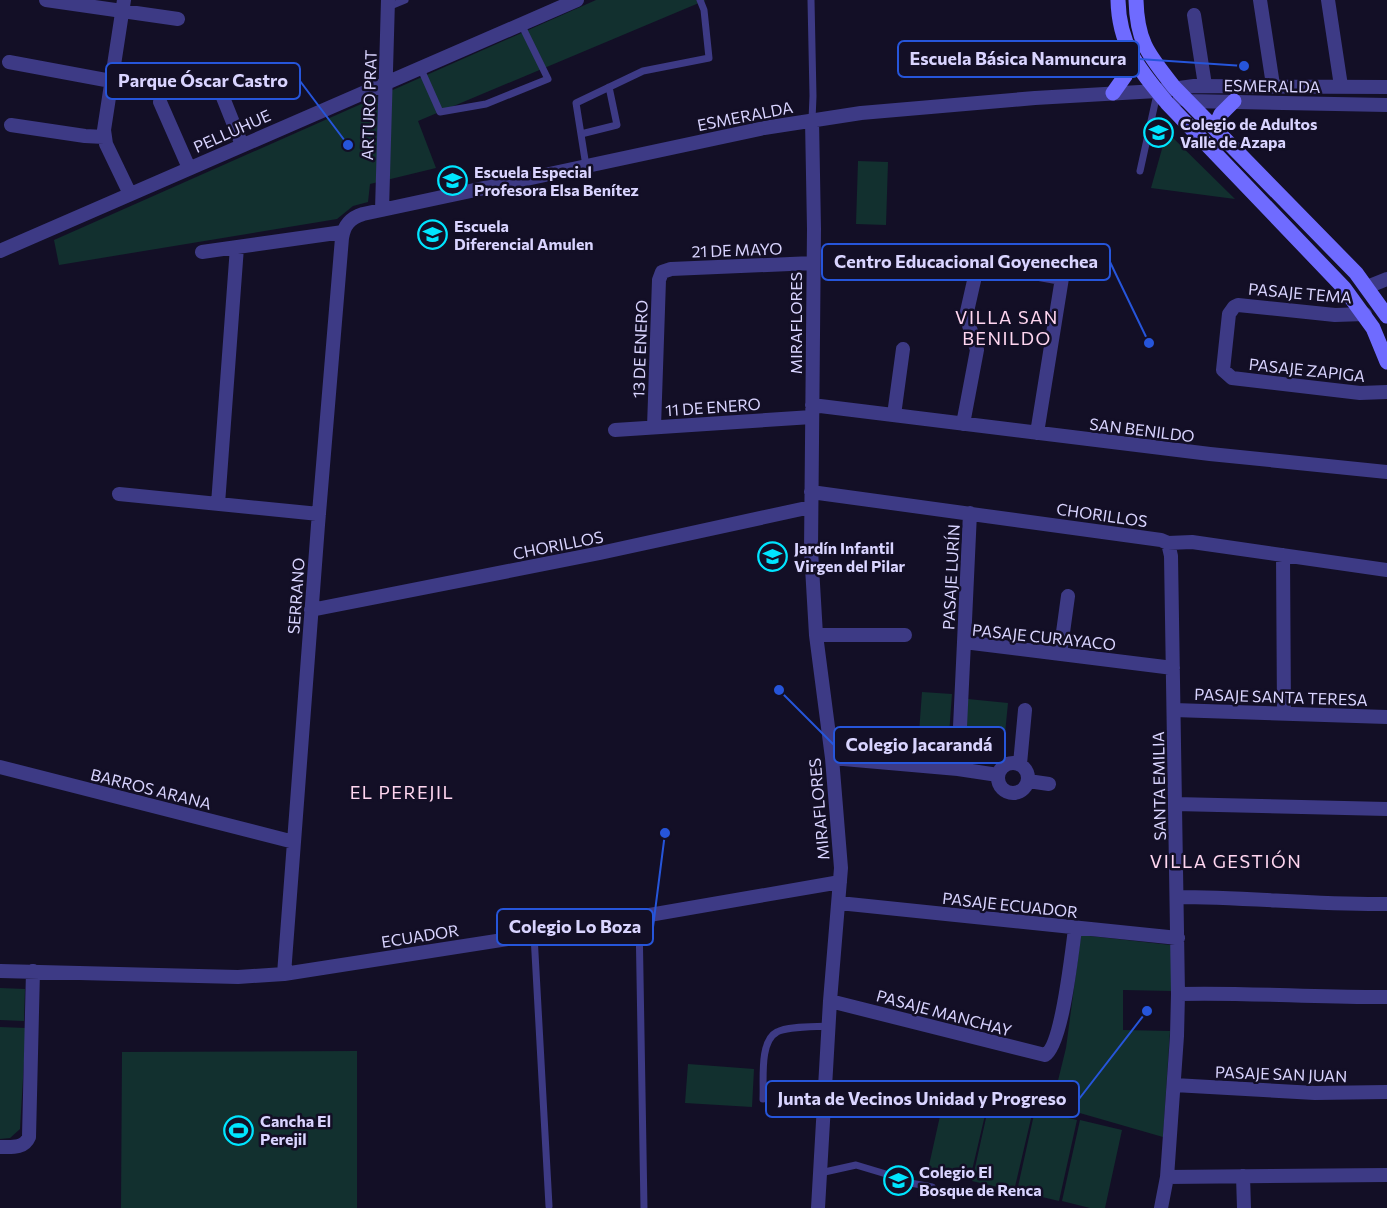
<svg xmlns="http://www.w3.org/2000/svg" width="1387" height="1208" viewBox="0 0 1387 1208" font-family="Commissioner,sans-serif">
<rect width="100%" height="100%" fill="#130f26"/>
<path fill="#12302f" d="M596,0H706L418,121L436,168L370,184L368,202L353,206L337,219L59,265L54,240Z
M1167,131V132L1235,199L1151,188Z
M858,161L888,162L886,225L856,224Z
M922,692L952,694L949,735L919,733Z
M968,699L1008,703L1003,754L988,762L962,759Z
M1081,935L1171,945V991L1123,990V1030L1170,1031L1163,1137L1052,1105L1066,1048Z
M0,988L25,989L24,1021L0,1020Z
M0,1027L26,1028L20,1129L10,1138L0,1139Z
M357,1051V1208H121L122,1052Z
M688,1064L754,1069L752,1107L685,1103Z
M946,1089L989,1098L970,1179L928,1170Z
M990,1100L1033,1110L1014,1191L972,1181Z
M1035,1110L1077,1120L1059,1201L1017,1191Z
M1080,1120L1122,1130L1105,1208H1090L1062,1201Z"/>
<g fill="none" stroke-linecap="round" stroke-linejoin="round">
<path stroke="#3d3a85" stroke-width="7" d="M811,0L813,96L812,120
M388,7L405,0
M420,67L440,112L486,104L548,79L521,24
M581,134L617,125L609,87
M586,166L576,103L643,71L709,58L704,10L700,0
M1140,171L1157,94
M639,918L644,1208
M534,935L549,1206
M763,1099C764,1081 759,1041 777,1032C788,1026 815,1027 829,1026
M820,1173L856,1165L896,1177L905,1182L932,1187"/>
<path stroke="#3d3a85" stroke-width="14" d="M46,0L178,19
M124,0L104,130L106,144L130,194
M1260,0L1273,85
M1328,0L1341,86
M1194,15L1205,85
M9,62L111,81
M214,75L242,145
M1180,98L1189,101L1387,105
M160,102L189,168
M812,120L814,229L811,550L816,635L832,758L841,868L830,1001L818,1208
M11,125L85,136L104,137
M382,210L388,0
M0,251L577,0
M202,252L343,232
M1367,287L1387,279
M1365,314L1335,315L1238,305L1234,307L1229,314L1223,370L1232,378L1360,393L1387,392
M812,405L1210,454L1387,472
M894,415L903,349
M963,424L977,350L966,316L978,263L1062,278L1037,433
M654,427L659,280L662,272L671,269L813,263
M615,430L812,417
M811,492L1161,540L1168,543L1192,542L1387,570
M119,494L319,514
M218,504L237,247
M1283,555L1284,714
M311,610L600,553L811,507
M816,635H905
M964,642L970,513
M1060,654L1068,596
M1174,710L1387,717
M832,758L958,769L998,775
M998 778a15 15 0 1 1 30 0a15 15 0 1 1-30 0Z
M1020,764L1025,710
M0,767L294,842
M958,769L964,642L1173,668
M1028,781L1049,784
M1175,804L1387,809
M1177,897C1247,897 1317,905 1387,904
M839,903L1178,938
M0,971L238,977L284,974L534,935L840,882
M284,974L318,525L342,238C344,225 350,218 363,214L764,128L861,113L1035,98L1157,91L1194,86L1387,87
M1178,994C1248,992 1317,998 1387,997
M830,1001L1045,1055C1062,1046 1072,951 1075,929
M1174,1085L1315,1093L1387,1092
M0,1147C11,1147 24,1149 29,1137L33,971
M1243,1176L1244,1208
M1167,1177L1387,1175
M1161,1208L1167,1177L1177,1036L1178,994L1171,556L1168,543"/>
<path stroke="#6f6bff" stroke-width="15" d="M1118,0C1119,46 1139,69 1167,103L1344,288L1373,328L1387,362
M1136,0C1137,43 1149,55 1174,87L1356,273L1387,316
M1113,93L1125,76L1131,56
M1215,127L1221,114L1234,101"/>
</g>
<defs>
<symbol id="school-ring" viewBox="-11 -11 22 22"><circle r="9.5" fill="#130f26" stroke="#00e5ff" stroke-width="1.5"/><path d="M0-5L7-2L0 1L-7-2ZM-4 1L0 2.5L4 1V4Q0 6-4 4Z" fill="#00e5ff"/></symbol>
<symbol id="stadium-ring" viewBox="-11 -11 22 22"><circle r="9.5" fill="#130f26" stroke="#00e5ff" stroke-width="1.5"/><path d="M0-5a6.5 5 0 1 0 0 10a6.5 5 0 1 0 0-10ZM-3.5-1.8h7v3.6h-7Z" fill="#00e5ff"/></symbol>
</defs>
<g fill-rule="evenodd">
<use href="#school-ring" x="1142" y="116" width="33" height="33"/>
<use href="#school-ring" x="436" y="164" width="33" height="33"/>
<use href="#school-ring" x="416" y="218" width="33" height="33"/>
<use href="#school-ring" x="756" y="540" width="33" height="33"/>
<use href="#stadium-ring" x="222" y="1114" width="33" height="33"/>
<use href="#school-ring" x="882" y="1164" width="33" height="33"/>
</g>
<g text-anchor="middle" stroke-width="5" stroke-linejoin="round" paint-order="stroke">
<g font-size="16" fill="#d9d4ff" stroke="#130f26">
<text transform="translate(1272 86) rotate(1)" y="6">ESMERALDA</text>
<text transform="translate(369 105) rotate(-88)" y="6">ARTURO PRAT</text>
<text transform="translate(745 116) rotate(-11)" y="6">ESMERALDA</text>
<text transform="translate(232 131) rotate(-24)" y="6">PELLUHUE</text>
<text transform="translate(737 250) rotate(-2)" y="6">21 DE MAYO</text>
<text transform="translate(1300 293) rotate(5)" y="6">PASAJE TEMA</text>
<text transform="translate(796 323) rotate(-90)" y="6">MIRAFLORES</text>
<text transform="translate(640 349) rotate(-88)" y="6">13 DE ENERO</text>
<text transform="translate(1307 370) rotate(6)" y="6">PASAJE ZAPIGA</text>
<text transform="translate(713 407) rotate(-4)" y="6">11 DE ENERO</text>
<text transform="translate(1142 430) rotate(7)" y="6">SAN BENILDO</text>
<text transform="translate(1102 515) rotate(8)" y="6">CHORILLOS</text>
<text transform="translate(558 545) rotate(-11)" y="6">CHORILLOS</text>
<text transform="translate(951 577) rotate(-87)" y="6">PASAJE LURÍN</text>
<text transform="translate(296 596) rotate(-86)" y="6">SERRANO</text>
<text transform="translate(1044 637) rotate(6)" y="6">PASAJE CURAYACO</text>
<text transform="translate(1281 697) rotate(2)" y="6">PASAJE SANTA TERESA</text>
<text transform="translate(1159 786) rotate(-91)" y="6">SANTA EMILIA</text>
<text transform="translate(151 789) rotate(14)" y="6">BARROS ARANA</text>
<text transform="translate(819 809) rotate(-95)" y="6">MIRAFLORES</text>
<text transform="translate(1010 905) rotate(6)" y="6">PASAJE ECUADOR</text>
<text transform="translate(420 936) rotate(-9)" y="6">ECUADOR</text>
<text transform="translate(944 1013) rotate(15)" y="6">PASAJE MANCHAY</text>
<text transform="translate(1281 1074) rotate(2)" y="6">PASAJE SAN JUAN</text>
</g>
<g font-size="16" font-weight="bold" fill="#d9d4ff" stroke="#130f26" text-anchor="start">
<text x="1180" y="130">Colegio de Adultos<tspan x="1180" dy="18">Valle de Azapa</tspan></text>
<text x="474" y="178">Escuela Especial<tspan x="474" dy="18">Profesora Elsa Benítez</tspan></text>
<text x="454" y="232">Escuela<tspan x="454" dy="18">Diferencial Amulen</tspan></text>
<text x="794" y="554">Jardín Infantil<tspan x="794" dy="18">Virgen del Pilar</tspan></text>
<text x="260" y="1127">Cancha El<tspan x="260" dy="18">Perejil</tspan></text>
<text x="919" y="1178">Colegio El<tspan x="919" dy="18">Bosque de Renca</tspan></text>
</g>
<g font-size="18" letter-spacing="1.5" fill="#ffd6f0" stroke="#130f26">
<text x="1007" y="324">VILLA SAN<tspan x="1007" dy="21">BENILDO</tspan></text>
<text x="402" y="799">EL PEREJIL</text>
<text x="1226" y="868">VILLA GESTIÓN</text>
</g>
</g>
<path fill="none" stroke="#2655da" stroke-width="2" d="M1244 66L1139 59M348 145L300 81M1149 343L1110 262M779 690L834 745M665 833L653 927M1147 1011L1079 1099"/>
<g fill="#2655da" stroke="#130f26" stroke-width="2">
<circle cx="1244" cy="66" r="6"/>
<circle cx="348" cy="145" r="6"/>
<circle cx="1149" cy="343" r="6"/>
<circle cx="779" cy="690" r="6"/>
<circle cx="665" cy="833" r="6"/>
<circle cx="1147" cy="1011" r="6"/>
</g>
<g fill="#130f26" stroke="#2655da" stroke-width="2">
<rect x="898" y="41" width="241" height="36" rx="6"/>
<rect x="106" y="63" width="194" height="36" rx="6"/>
<rect x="822" y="244" width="288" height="36" rx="6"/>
<rect x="834" y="727" width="171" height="36" rx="6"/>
<rect x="497" y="909" width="156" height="36" rx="6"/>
<rect x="766" y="1081" width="313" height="36" rx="6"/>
</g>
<g font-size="18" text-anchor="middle" font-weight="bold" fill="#d9d4ff">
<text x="1018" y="65">Escuela Básica Namuncura</text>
<text x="203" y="87">Parque Óscar Castro</text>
<text x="966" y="268">Centro Educacional Goyenechea</text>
<text x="919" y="751">Colegio Jacarandá</text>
<text x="575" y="933">Colegio Lo Boza</text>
<text x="922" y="1105">Junta de Vecinos Unidad y Progreso</text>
</g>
</svg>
